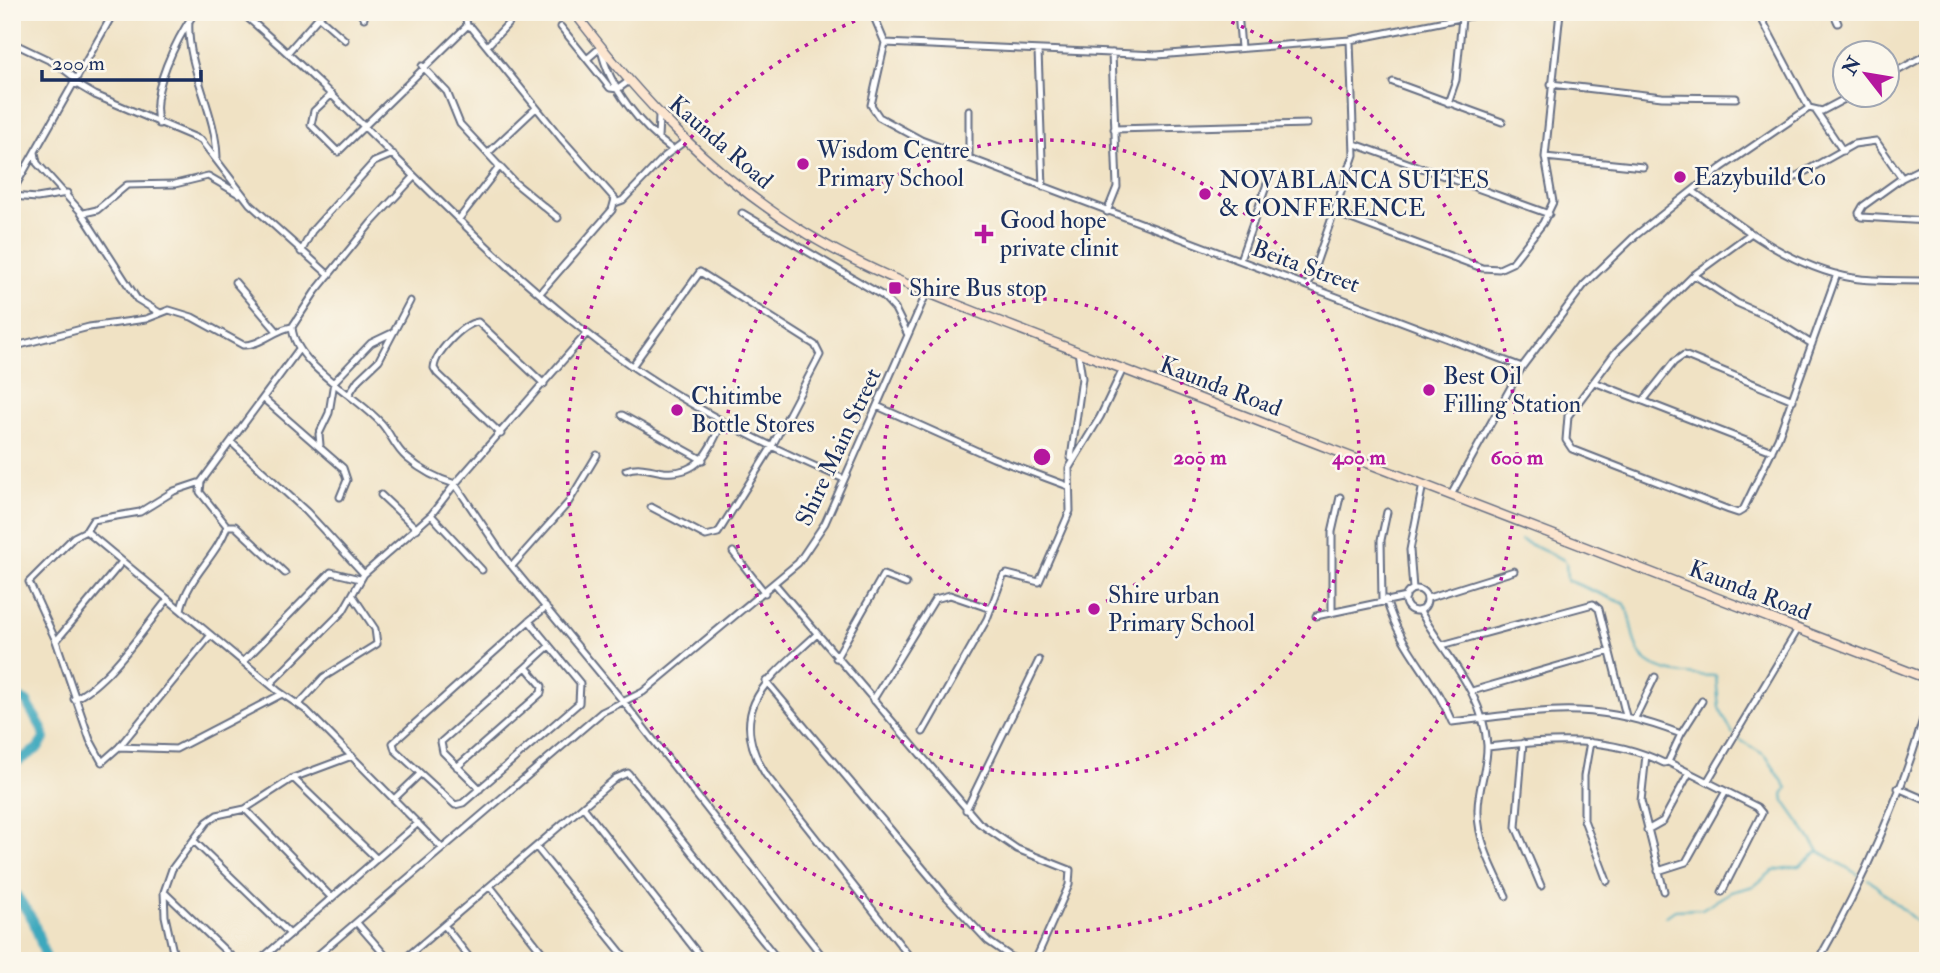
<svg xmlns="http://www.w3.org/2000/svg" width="1940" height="973" viewBox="0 0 1940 973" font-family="'IM FELL Double Pica',serif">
<rect width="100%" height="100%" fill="#fbf7ec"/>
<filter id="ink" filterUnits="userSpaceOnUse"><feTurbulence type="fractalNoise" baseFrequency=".0143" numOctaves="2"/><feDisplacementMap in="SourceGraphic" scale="14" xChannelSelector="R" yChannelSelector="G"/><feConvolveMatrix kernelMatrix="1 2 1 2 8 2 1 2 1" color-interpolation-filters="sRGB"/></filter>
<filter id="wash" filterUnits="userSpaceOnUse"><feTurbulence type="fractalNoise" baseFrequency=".00686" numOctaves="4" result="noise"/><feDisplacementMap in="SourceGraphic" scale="28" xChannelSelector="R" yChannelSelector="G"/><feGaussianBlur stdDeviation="1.57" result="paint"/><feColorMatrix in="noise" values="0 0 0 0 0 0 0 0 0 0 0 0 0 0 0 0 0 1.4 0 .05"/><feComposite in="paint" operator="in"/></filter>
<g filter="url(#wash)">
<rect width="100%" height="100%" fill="#f0e2c4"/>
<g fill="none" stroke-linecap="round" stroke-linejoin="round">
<path stroke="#3da8bd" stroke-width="2" d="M1521,540L1562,559L1566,562L1567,580L1625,604C1632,619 1631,634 1637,648C1647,675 1691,675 1716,676L1719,708L1733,734
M1737,738L1766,756L1787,788L1783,794L1784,801L1819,851L1859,875
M1868,879L1924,928L1928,937
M1665,917L1675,910L1702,909L1731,892L1754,886L1774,870L1799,866L1819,851"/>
<path stroke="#3da8bd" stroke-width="10" d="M12,684L18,697L27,702C32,717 43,722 44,739L37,749L12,765
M12,889L33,920L47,961"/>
</g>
</g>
<g filter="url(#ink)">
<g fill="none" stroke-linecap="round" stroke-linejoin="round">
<defs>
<path id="minor" d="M241,12C361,114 463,236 587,333C665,395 753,440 844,479
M359,12L364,18
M465,12L467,26
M872,12L885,43
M1238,12L1241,48
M1833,12L1838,23
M319,17L345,40
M189,21C186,67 216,111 217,157
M561,27L610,88L618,89L629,81
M885,43L871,105L879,117L921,140L1522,367
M885,43L1157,55L1350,40L1490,12
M17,45L57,64L75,78
M487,46L519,12
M601,49C609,88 642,128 673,150
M1038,51L1043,187
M288,52L323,12
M587,59L601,47
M422,66L447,92L460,124L514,182L558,218
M1888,76L1928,54
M73,82L95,95L201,140L250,204L329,275
M1393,82L1502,122
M1551,84L1662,97L1736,98
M332,94L314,111L311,125L338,152L467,26L472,28L561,138L615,199L612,210L540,293
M1448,103L1456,80L1462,18
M1809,108L1822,111L1854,94
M969,110V158
M1816,111L1843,151
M159,124C148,93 178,37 195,12
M1114,129L1307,124
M658,138L659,116
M1355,144L1549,214
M35,152L37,163L81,212L137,299L160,313
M488,153L536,108
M1545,157L1643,167
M414,177L371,223L315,292L292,327C295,366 358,396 382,424C392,436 395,448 407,458C421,470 438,479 455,484L505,558L622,700L826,961
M1902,178L1928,165
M1783,184L1854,144L1876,141L1902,178L1863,206L1859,213L1861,217L1928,221
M12,192L114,12
M1694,192C1741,227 1793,268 1853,278C1877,282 1903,280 1928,281
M12,196L37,198L67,193
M615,203L623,200L665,156L685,141
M1107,212L1117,187L1112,53
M84,213L97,210L127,185L175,184L208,176L239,194
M742,213L883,296L895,309L908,335
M1335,213L1482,268L1499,269L1512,263L1543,223L1553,202L1545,157L1560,12
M459,219L500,166
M1750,234L1694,275L1615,353L1568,416L1566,440L1572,449L1729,510L1738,513L1743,510L1778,438L1837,274
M301,252L312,231L374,162L393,154
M1240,260L1268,181
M1694,275L1737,303L1769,317L1812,344
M235,282L277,331
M1308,286L1354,155L1350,40
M12,347L89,327L146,319L169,310L192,317L243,345C260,346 275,329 292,327
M633,365L700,272L815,345L820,355L771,448L718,533L706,536L651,507
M1594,382L1772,451
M349,394L358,380L379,360L410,301
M264,399L343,468L347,480L340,497
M1643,401L1674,362L1684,355L1793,400
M877,406L993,458L1068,486
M622,415L703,460
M501,434L437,373L434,368C435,353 462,324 478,322L544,384
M231,442L307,512L364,574
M320,445L319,434L329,413L334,382L371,343L392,333
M1071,458L1082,378L1078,351
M626,470C640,465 650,470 664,472C700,475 709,450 722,423
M381,495L417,529
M1451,495L1522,367L1584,285L1635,236L1721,168L1809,108L1758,12
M431,515L482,570
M227,526H235L285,573
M86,531L93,520L140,512L174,491L201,482
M733,552L765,593
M1928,563V580
M512,566L568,503L597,455
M775,584L979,823L1017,849L1070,870L1069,885L1035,961
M1405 600a11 11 0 1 1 22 0a11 11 0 1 1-22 0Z
M1413,589L1410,550L1423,484
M1428,598L1514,571
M1386,599C1401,651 1433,675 1452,722C1544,711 1591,699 1681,734L1702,701
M1382,600L1381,540L1387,512
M181,610C187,577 217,557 227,526L200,492L201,482L299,349
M1420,611C1444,654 1484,693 1487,745C1488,766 1478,788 1478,809C1477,840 1493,869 1506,896
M1332,613V532L1340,497
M1316,616L1406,597
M529,621L580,683L579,703L463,803L455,805L395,750L393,743Z
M529,621L546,607
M211,635L119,747L102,762L90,740L56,641L29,582L74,537L86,531L278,691L306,710L442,848
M816,635C769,679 724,708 766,775L913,961
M56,641L121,563
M1442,645L1593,604L1599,609L1626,716
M836,658L883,575L906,584
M243,662L331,572L360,579
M526,667L549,646
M766,681L947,897L988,941L1017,961
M270,684L343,611L364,574L431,515L455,484L587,333
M1472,691L1610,651
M74,699C108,683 143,630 167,600
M873,700L935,599L950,595L991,609
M299,704L324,677L377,644L375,629L353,596
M1635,718L1655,677
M923,732L987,619L1003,576L1007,574L1039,582L1070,511L1069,468L1100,417L1123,369
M1590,742L1584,776V820L1607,881
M1523,743L1516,827L1541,886
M119,747L176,749L282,694
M1487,747C1549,741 1606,734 1664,763L1668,762L1681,734
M1646,755L1641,801L1664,891
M1668,762L1757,807L1762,813L1722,892
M457,767L541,693L542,686L526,667L441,742L443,752L480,789
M293,778L376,858
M1707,782L1798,629
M1898,788L1928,801
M394,799L420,774
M584,808L704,961
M245,809L331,897
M966,810L1039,660
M1647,830L1663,821L1689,773
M194,841L290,934
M537,848L628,961
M1658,871L1686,862L1726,791
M490,886L549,961
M164,892L236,961
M357,923L390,961
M444,925L472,961
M175,961L165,916L164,892L172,869L207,822L217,815L245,809L293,778L352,756
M259,961L418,823
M311,961L602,712L643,692L798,563L825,523L927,292
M402,961L616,778L628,773L779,961
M1818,961C1862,884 1906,786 1928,701"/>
<path id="secondary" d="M574,12C640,99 713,177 807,234C869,272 939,297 1006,324L1928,679"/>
</defs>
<use href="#minor" stroke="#666e82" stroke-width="9"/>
<use href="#secondary" stroke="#666e82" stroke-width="11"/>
<use href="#minor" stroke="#fff" stroke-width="5"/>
<use href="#secondary" stroke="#fce5cf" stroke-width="8"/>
</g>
</g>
<g fill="none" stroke="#b5179e" stroke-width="3.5" stroke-dasharray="3.5 7">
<circle cx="1042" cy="457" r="158"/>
<circle cx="1042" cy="457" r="317"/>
<path d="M1212 14A475 475 0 1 1 872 14"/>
</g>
<g fill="#b5179e" stroke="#fbf7ec" stroke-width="2.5">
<circle cx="803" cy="164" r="7"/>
<circle cx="1680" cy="177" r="7"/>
<circle cx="1205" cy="194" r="7"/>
<path d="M980.5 223.5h7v7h7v7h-7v7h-7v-7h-7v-7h7z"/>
<rect x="888" y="281" width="14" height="14" rx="3.5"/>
<circle cx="1429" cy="390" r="7"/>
<circle cx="677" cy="410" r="7"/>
<circle cx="1094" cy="609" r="7"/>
</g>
<g text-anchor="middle" stroke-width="5" stroke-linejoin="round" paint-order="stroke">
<g font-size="24" fill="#1b2f5e" stroke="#fbf7ec">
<text transform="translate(721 142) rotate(41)" y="8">Kaunda Road</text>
<text transform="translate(1306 266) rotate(20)" y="8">Beita Street</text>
<text transform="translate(1221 386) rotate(21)" y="8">Kaunda Road</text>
<text transform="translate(838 447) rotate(-65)" y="8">Shire Main Street</text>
<text transform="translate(1750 590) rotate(21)" y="8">Kaunda Road</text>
</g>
<g font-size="24" fill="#1b2f5e" stroke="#fbf7ec" text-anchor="start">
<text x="817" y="158">Wisdom Centre<tspan x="817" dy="28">Primary School</tspan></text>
<text x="1694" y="185">Eazybuild Co</text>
<text x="1219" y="188">NOVABLANCA SUITES<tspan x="1219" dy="28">&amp; CONFERENCE</tspan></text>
<text x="1000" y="228">Good hope<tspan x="1000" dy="28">private clinit</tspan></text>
<text x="909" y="296">Shire Bus stop</text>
<text x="1443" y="384">Best Oil<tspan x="1443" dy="28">Filling Station</tspan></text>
<text x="691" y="404">Chitimbe<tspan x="691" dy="28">Bottle Stores</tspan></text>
<text x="1108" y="603">Shire urban<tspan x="1108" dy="28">Primary School</tspan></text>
</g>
</g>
<circle cx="1042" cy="457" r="10" fill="#b5179e" stroke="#fbf7ec" stroke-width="3.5"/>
<g font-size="21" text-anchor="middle" font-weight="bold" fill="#b5179e" stroke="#fbf7ec" stroke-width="5" stroke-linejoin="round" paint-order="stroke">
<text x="1200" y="464">200 m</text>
<text x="1359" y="464">400 m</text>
<text x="1517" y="464">600 m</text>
</g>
<rect width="1940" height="973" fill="none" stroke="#fbf7ec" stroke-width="42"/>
<g transform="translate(1866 74) rotate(301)"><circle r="33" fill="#fbf7ec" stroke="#a1a7b3" stroke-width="2"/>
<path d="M0-5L12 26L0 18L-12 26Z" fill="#b5179e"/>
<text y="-10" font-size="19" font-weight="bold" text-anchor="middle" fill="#1b2f5e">N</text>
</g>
<path d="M42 70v10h159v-10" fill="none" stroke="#1b2f5e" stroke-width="3.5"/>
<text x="52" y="70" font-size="21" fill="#1b2f5e" stroke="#fbf7ec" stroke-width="5" paint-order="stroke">200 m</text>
</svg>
